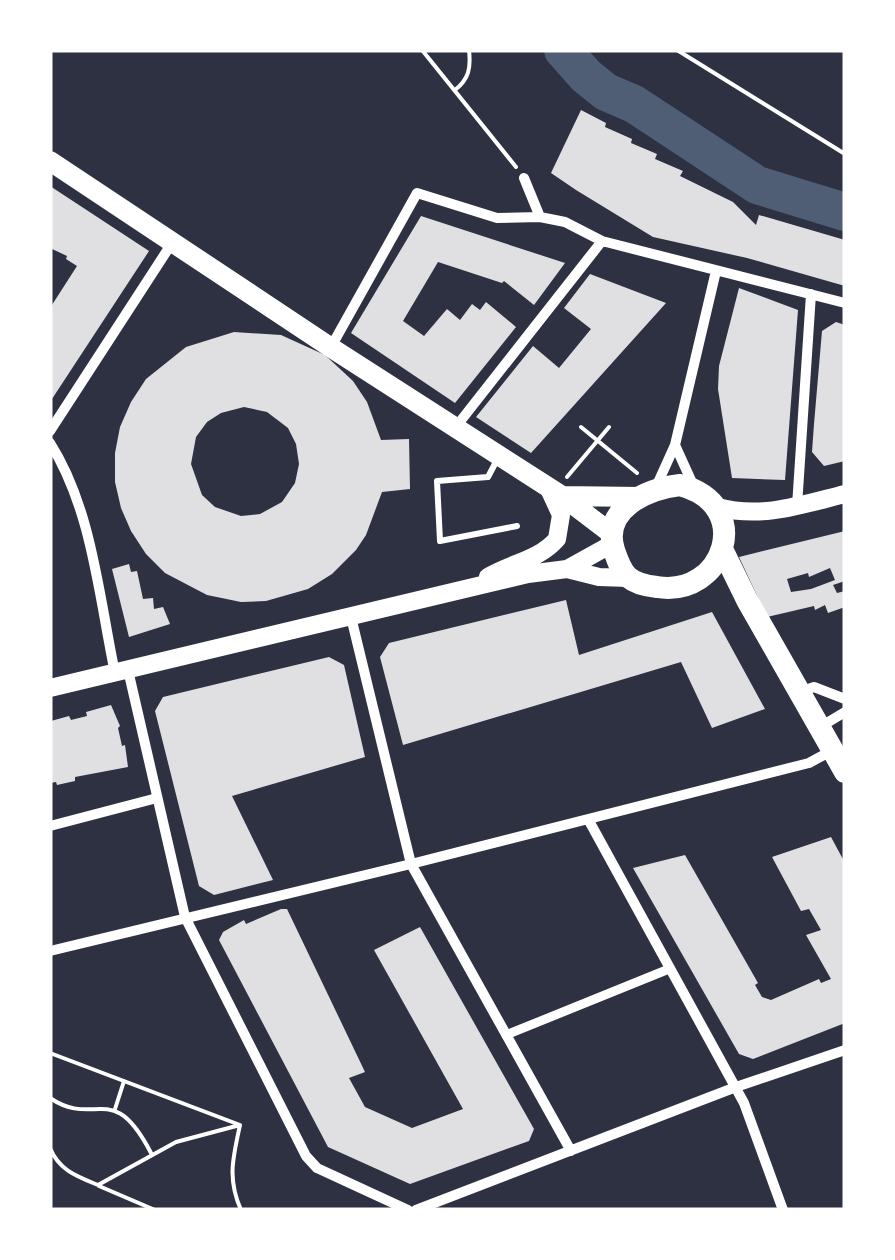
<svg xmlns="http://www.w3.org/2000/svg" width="895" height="1260" viewBox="0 0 895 1260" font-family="'Sofia Sans Condensed',sans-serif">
<rect width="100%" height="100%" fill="#2d3142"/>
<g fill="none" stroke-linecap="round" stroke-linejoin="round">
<path stroke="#4f5d75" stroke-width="38" d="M563,50L586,76L606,92L634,104L757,185L845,212"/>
</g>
<path fill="#e0e0e3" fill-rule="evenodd" d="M581,110L606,123L605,127L632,139L631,143L657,154L655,159L683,171L680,176L733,202L756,225L759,215L845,240V286L747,258L653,237L576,190L551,173Z
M50,186L149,251L50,402V308L77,266L66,259L67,256L50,248Z
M421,216L565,263L534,305L504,281L502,283L438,262L403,321L424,336L447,309L460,320L472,304L480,310L486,302L516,327L455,403L351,333Z
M590,274L666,303L531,453L476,417L533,346L559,368L591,329L564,308Z
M739,288L798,310L785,480L732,478L718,389L719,366Z
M836,322L845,325V461L824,466L812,452L814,424L822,331Z
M234,332L281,335L325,355L353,381L367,402L381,440L409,439L410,489L382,492L366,535L356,550L332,574L308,589L266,601L241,602L207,595L165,573L146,554L131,531L121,508L115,482V453L120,427L131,402L146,379L186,347ZM244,407L267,412L288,428L296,444L299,464L295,483L282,502L260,514L241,516L215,507L202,495L191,464L196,437L207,422L221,413Z
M845,531V581L833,585L837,593L845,591V607L828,613L825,605L815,610L814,606L767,617L739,557ZM830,568L835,580L811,589L791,592L787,579L808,573L809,577Z
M129,564L131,572L137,571L143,599L153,598L154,609L163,607L170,624L129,637L112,569Z
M566,600L579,655L712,612L765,709L712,728L681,662L403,745L380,657L389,643Z
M329,657L344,665L365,757L232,796L273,880L214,895L199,886L155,711L163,697Z
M111,705L120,726L118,728L122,746L125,745L128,767L75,777V781L57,785L56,782L50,783L51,721L69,716L71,720L87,716L86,712Z
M831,837L845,863V1023L753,1059L739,1054L633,868L685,855L758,983L755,985L762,997L771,1000L819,979L821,983L831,979L806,935L821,930L809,909L801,911L772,857Z
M281,909H287L365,1072L349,1078L365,1107L412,1128L463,1109L374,950L420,927L534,1129L529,1141L410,1184L328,1147L219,940L223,932L244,920L246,924Z"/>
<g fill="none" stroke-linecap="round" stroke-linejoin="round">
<path stroke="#fff" stroke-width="4" d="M422,50L516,167
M677,50L845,154
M455,90C469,79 471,68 469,50
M581,427L637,473
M567,477L609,427
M50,1053L240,1125
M50,1098C96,1129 112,1078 151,1153
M115,1109L124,1081
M50,1148C59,1170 76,1176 98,1185L176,1142L240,1125C233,1158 227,1178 241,1210
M99,1186L155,1210"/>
<path stroke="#fff" stroke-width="6" d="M498,458L488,477L437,481L440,541L517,526"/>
<path stroke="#fff" stroke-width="9" d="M506,1035L669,969"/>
<path stroke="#fff" stroke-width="10" d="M524,178L540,217L565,222L602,241L845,303
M331,347L417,193L497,218L540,217
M455,428L602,241
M50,431L172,243
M50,443C92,509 99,597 115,673
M675,445L695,489
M656,487L675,445L716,271
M797,506L811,294
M351,617L411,864L571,1151
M128,670L185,917L306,1156L317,1168L408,1210
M800,692L814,687L845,699
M820,727L845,712
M588,819L744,1103L783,1210
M50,826L157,798
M50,951L411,864L809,763L833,750
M416,1210L736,1087L845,1050"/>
<path stroke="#fff" stroke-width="18" d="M717,507C762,519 801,505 845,494
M567,569L612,544
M488,577C511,563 539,560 557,539L561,515L549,489
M50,688L528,574L567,569L599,577L629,578"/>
<path stroke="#fff" stroke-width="20" d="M50,161L330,347L562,496L612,534
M562,496L640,497"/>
<path stroke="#fff" stroke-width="22" d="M680,485C756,505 724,598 657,587C647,586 636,584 628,577C621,571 617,559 614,550C601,509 647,489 680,485Z
M723,551L747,600L845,772"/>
</g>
<rect width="895" height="1260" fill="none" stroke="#ffffff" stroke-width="105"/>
</svg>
